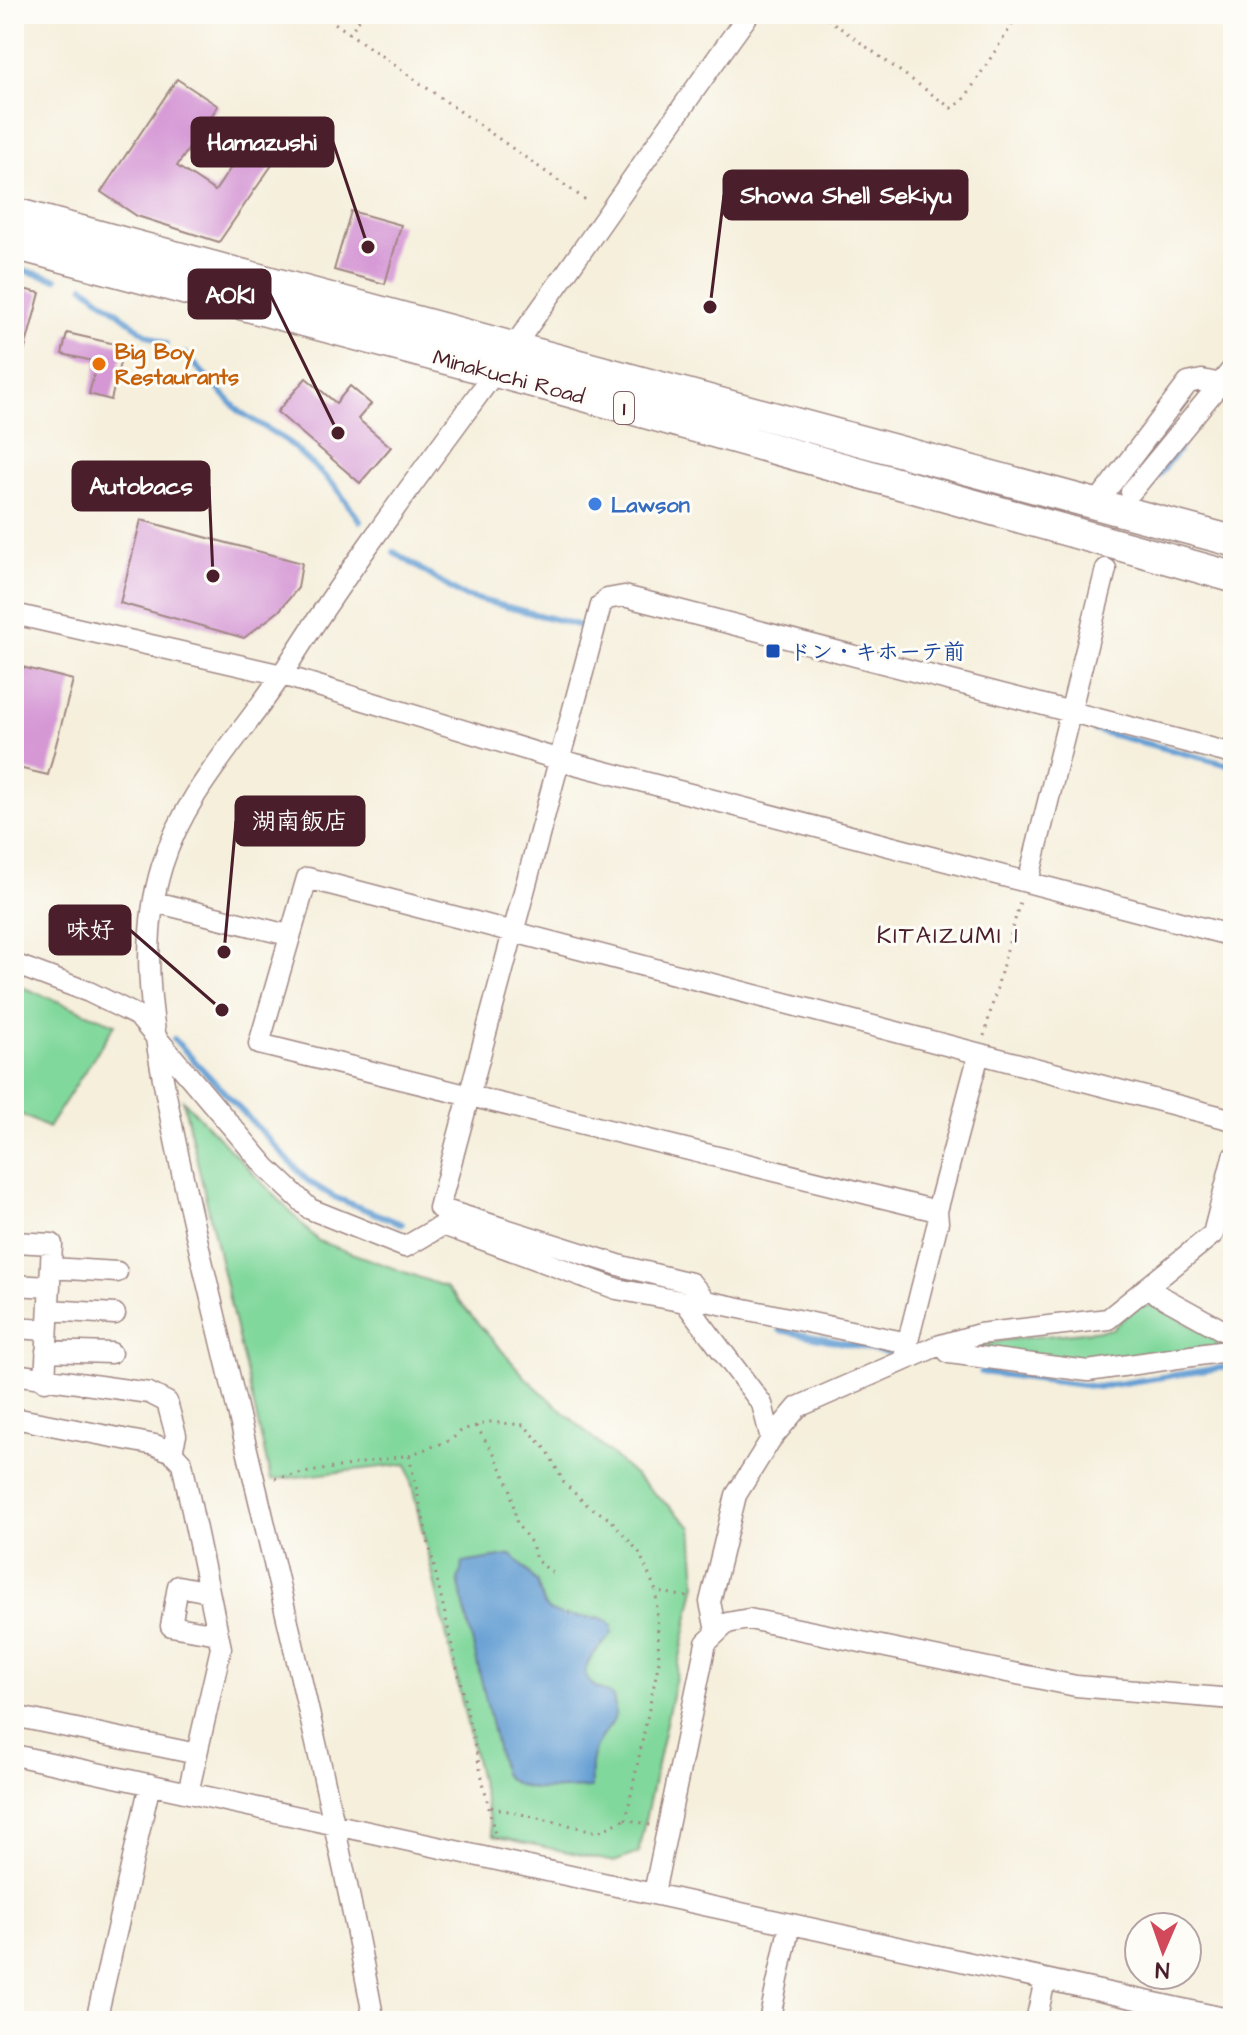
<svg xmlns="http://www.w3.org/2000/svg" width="1247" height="2035" viewBox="0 0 1247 2035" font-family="'Architects Daughter','Klee One',sans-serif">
<rect width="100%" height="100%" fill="#fdfcf7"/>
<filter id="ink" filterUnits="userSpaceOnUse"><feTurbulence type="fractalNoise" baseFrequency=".0125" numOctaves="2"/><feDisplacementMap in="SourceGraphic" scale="16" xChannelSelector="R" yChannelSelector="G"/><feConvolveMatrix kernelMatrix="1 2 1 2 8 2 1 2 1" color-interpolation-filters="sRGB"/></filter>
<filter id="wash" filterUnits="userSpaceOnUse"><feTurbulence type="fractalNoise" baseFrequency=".006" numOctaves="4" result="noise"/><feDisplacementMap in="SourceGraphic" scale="32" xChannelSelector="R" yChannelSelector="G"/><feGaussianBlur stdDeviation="1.8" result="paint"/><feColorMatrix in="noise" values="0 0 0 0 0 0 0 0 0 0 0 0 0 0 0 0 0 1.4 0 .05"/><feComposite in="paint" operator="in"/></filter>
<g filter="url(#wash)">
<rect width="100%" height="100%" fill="#f5efdc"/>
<path fill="#81d89c" stroke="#667c64" stroke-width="2" d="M14,984L115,1024L48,1128L14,1111Z
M183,1100L318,1241L446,1287L526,1378L692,1527L696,1583L638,1853L614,1862L493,1836L407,1464L271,1480Z
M1156,1305L1224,1345L1076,1365L958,1350L1006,1340L1112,1329L1137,1306Z"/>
<path fill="#639ed3" stroke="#565e7f" stroke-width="2" d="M512,1555L537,1582L543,1604L549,1610L561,1615L605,1619L612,1626V1634C602,1647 574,1667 591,1683C596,1689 607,1691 613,1697C621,1728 605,1724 595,1749C589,1762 591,1774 591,1788C564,1788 522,1797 503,1774L458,1580L463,1563Z"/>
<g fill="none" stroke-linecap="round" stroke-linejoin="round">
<path stroke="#639ed3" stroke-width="6" d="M14,268L56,279
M84,286L146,334L166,344
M185,354L240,412L287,441L334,485L360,521
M1135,505L1180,448
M394,552L461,595L581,626
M1094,730L1233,766
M174,1039L308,1181L334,1197L402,1224
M780,1330L888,1352
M981,1372L1098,1387L1233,1366"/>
</g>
<g id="blocks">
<path fill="#d598d5" d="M177,79L218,106L177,166L215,191L247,144L274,162L219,242L137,216L101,192Z
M351,211L401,225L385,284L334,270Z
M14,287L40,293L19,371L14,370Z
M67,333L124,346L111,400L89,394L97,362L62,354Z
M306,378L336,403L350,386L371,404L358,419L391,447L360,483L277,412Z
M141,520L302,563L298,588L279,611L244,638L120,603Z
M14,665L73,680L48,775L14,767Z"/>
</g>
</g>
<g filter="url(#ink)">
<use href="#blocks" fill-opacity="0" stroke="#a08784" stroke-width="2"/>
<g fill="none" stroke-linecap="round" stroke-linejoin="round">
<defs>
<path id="minor" d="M1131,492L1233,368
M1096,504L1188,383L1202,380L1221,384
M14,614L282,675L560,760L1233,936
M1028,882L1106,569
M155,902L288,935
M14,964L89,992L138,1016L266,1167L310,1209L405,1247L443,1225L617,1289L685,1302L762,1404L771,1439
M937,1211L259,1044L307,878L1233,1120
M14,1242L52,1244L45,1381
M51,1268L117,1272
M14,1285L50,1287
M1146,1288L1233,1336
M49,1310L115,1314
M14,1328L47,1330
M908,1343L706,1301L691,1283L625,1267L439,1208L601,605L607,599L624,596L1233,754
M942,1345L949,1353L1088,1371L1233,1350
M46,1351L111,1353
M905,1353L938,1222L937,1211L979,1054
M14,1374L149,1393L167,1402L176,1435L172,1452
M14,1418L155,1445L172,1452L182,1463L221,1648L188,1793
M209,1592L178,1586L171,1626L218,1634
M716,1631L710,1602L736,1495L771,1439L798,1407L937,1346L979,1334L1108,1319L1213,1234L1233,1157
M14,1716L197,1754
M14,1755L1233,2020
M654,1893L706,1643L727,1623L749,1619L1076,1686L1233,1699
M96,2021L150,1784
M374,2021C336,1817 286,1614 238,1412C216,1318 192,1224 173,1130C156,1043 135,953 162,866C186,789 244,734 286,668C355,558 434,456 511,350C592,239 668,125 749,14
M769,2021L790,1924
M1036,2021L1045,1980"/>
<path id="highway" d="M14,213L1233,541
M14,244L563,390L1233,577"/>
</defs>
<use href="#minor" stroke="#a08784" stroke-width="23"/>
<use href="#highway" stroke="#a08784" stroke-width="33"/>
<path stroke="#a08784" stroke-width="3" stroke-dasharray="2 6" stroke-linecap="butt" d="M322,14L590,203
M821,14L951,108L963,101L1019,14
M349,34L363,14
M984,1036L1020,901
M476,1426L495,1455L510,1487L517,1524L532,1544L536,1560L553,1573
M409,1456L496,1839
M275,1478L409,1455L451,1440L462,1430L490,1422L524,1425L547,1450L564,1483L586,1504L611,1520L639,1552L656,1591L692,1598
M491,1807L598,1832L626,1819
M650,1825L626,1819L659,1661L656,1591"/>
<use href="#minor" stroke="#fff" stroke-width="20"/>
<use href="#highway" stroke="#fff" stroke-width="30"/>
</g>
</g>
<circle fill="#e8710a" stroke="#fdfcf7" stroke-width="3" cx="99" cy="364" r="8"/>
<circle fill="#3f7fe0" stroke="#fdfcf7" stroke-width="3" cx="595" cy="504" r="8"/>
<rect fill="#1a4fb4" stroke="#fdfcf7" stroke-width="3" x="765" y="643" width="16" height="16" rx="4"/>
<g text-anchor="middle" stroke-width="6" stroke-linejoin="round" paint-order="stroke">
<rect fill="#fdfcf7" stroke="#806168" stroke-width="2" x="614" y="392" width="20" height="32" rx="6"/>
<g font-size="20" font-weight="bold" fill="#4a1f2b">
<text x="624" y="415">1</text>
</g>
<g font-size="22" font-weight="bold" fill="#c56008" stroke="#fdfcf7" text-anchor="start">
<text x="115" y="359">Big Boy<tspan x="115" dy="25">Restaurants</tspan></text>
</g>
<g font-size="22" fill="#4a1f2b" stroke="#fdfcf7">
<text transform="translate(509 376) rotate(15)" y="8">Minakuchi Road</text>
</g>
<g font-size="22" font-weight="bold" fill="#366cbe" stroke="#fdfcf7" text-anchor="start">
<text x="611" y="512">Lawson</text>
</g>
<g font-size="22" font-weight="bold" fill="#164399" stroke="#fdfcf7" text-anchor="start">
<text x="789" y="659">ドン・キホーテ前</text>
</g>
<g font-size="24" letter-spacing="2" fill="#4a1f2b" stroke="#fdfcf7">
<text x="948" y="943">KITAIZUMI 1</text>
</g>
</g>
<path fill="none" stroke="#4a1f2b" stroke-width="3" d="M368 247L333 142M710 307L724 195M338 433L270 294M213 576L209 486M224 952L236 821M222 1010L130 930"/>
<g fill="#4a1f2b" stroke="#fdfcf7" stroke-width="3">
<circle cx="368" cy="247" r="8"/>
<circle cx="710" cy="307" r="8"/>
<circle cx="338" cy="433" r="8"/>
<circle cx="213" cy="576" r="8"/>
<circle cx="224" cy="952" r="8"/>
<circle cx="222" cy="1010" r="8"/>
</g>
<g fill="#4a1f2b" stroke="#4a1f2b" stroke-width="3">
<rect x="192" y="118" width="141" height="48" rx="8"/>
<rect x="724" y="171" width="243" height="48" rx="8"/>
<rect x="189" y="270" width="81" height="48" rx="8"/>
<rect x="73" y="462" width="136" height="48" rx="8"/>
<rect x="236" y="797" width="128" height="48" rx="8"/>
<rect x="50" y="906" width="80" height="48" rx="8"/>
</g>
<g font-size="24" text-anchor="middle" font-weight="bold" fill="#fff">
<text x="262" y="150">Hamazushi</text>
<text x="846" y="203">Showa Shell Sekiyu</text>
<text x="230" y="303">AOKI</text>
<text x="141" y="494">Autobacs</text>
<text x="300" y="829">湖南飯店</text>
<text x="90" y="938">味好</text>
</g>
<rect width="1247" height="2035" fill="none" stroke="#fdfcf7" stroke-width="48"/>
<g transform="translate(1163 1951) rotate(182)"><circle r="38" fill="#fdfcf7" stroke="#b5a4a5" stroke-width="2"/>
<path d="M0-6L14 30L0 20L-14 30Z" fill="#d1495b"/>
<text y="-12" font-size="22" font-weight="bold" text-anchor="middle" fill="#4a1f2b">N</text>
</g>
</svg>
